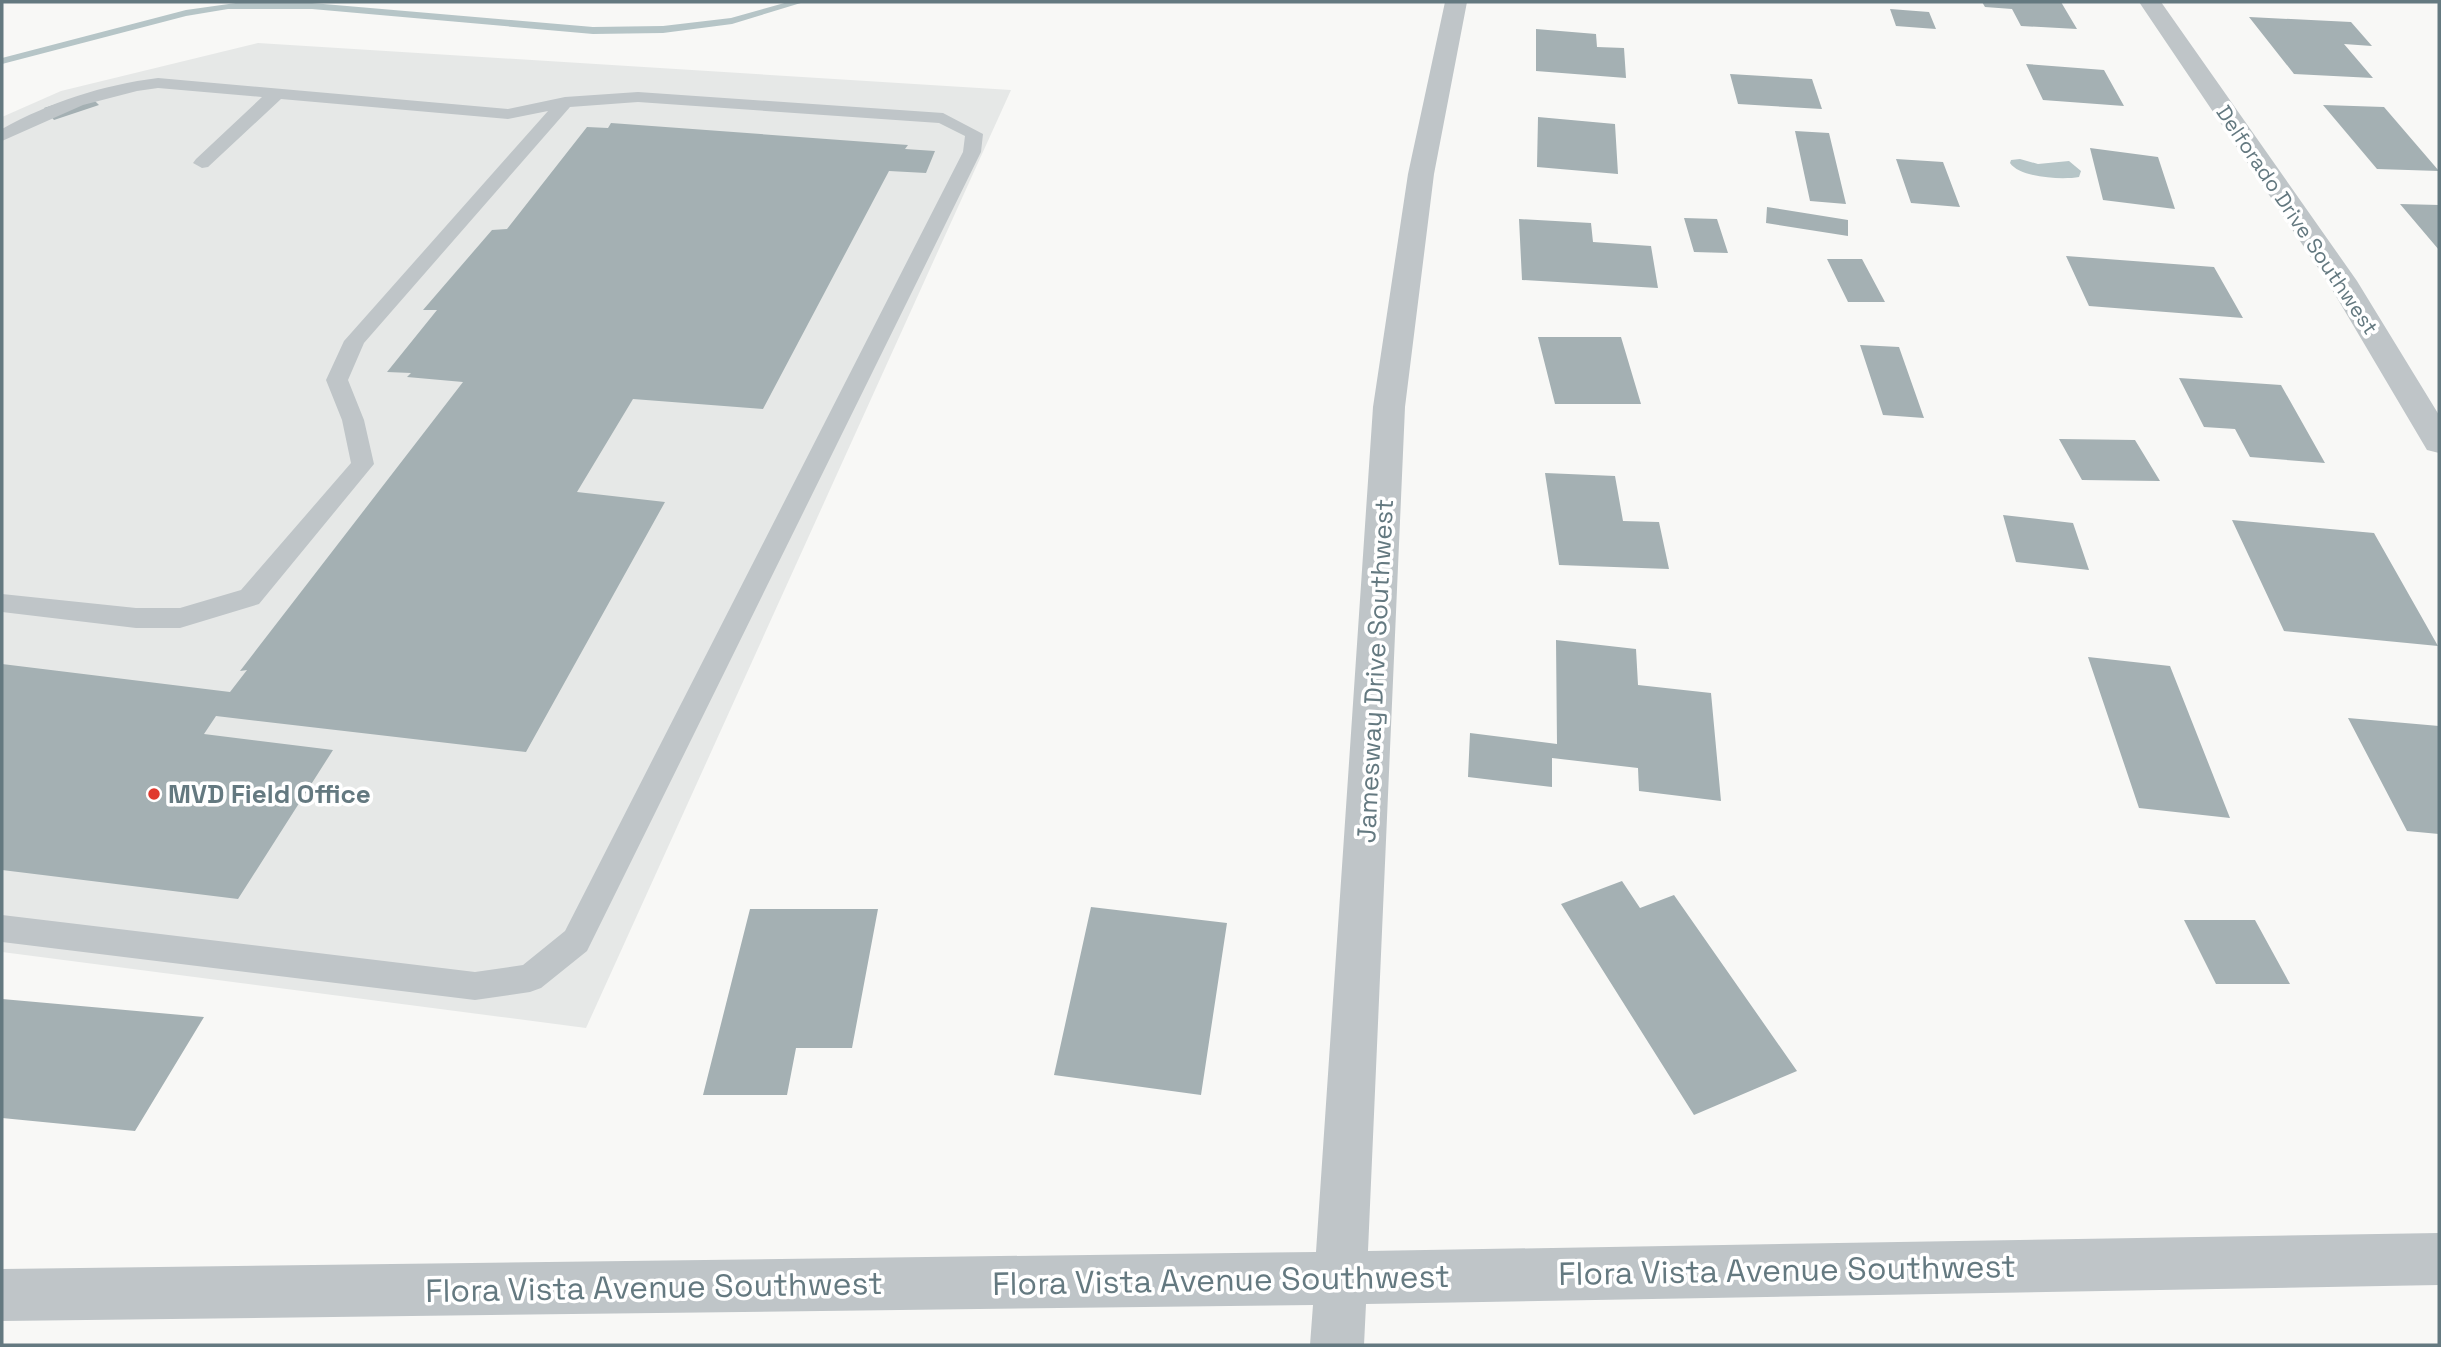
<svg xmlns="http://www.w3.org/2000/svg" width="2441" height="1347" viewBox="0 0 2441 1347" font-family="'Space Grotesk',sans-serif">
<rect width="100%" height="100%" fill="#f8f8f6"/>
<path fill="#e6e8e7" d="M258,43L1011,90L586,1028L2,952V117L61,91Z"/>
<path fill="#b6c5c7" d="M2020,159L2038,164L2069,161L2081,171L2079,177C2063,180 2020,178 2010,163L2011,160Z"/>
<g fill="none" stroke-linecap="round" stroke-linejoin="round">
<path fill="#b6c5c7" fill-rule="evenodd" d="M243,2L312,3L593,27L663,26L731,18L788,2H804L732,24L663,33L593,34L312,9H228L186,16L2,64V58L186,10Z"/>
</g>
<path fill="#a4b0b3" d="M1982,2H2061L2077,29L2021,26L2012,9L1985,7Z
M1890,9L1929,12L1936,29L1896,26Z
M2249,17L2351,22L2372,46L2344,44L2373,78L2294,74Z
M1536,29L1596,34L1597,47L1624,48L1626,78L1536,71Z
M2026,64L2104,70L2124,106L2043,100Z
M1730,74L1812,79L1822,109L1738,104Z
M88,94L99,105L54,120L44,108Z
M2323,105L2384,107L2439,171L2377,169Z
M1538,117L1615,124L1618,174L1537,167Z
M611,123L908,145L905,149L935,151L926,173L889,171L763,409L633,399L577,492L665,502L526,752L216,716L204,734L333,750L238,899L2,870V664L230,692L247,670L240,671L463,382L407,377L411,373L387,372L437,310H423L492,230L507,229L587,127L608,128Z
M1795,131L1829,133L1846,204L1810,201Z
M2090,148L2158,157L2175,209L2103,200Z
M1896,159L1943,162L1960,207L1911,203Z
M2400,204L2439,205V250Z
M1767,207L1848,220V236L1766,223Z
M1684,218L1717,219L1728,253L1694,252Z
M1519,219L1591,223L1593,242L1651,246L1658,288L1522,280Z
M2066,256L2214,267L2243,318L2089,306Z
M1827,259H1862L1885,302H1848Z
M1538,337H1621L1641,404H1555Z
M1860,345L1899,347L1924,418L1883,415Z
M2179,378L2281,385L2325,463L2250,457L2235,429L2204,427Z
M2059,439L2135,440L2160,481L2082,480Z
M1545,473L1615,476L1623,521L1659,522L1669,569L1559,565Z
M2003,515L2073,523L2089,570L2016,562Z
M2232,520L2374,533L2438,646L2284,631Z
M1556,640L1636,649L1638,685L1711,693L1721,801L1639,791L1638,768L1552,758V787L1468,777L1470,733L1557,744Z
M2088,657L2170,666L2230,818L2139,808Z
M2348,718L2439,726V834L2407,831Z
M1622,881L1640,908L1674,895L1797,1071L1694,1115L1561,904Z
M1091,907L1227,923L1201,1095L1054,1075Z
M750,909H878L852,1048H796L787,1095H703Z
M2184,920H2255L2290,984H2216Z
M2,999L204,1017L135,1131L2,1118Z"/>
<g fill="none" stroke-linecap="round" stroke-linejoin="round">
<path fill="#bfc5c8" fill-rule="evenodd" d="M158,78L508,109L565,97L638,92L943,113L983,134L981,152L587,951L541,988L530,992L475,1000L2,942V915L475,972L523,965L565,931L963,152L965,136L939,123L638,102L570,107L364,343L348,380L364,420L374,464L259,604L180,628H136L2,612V594L136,608H180L241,590L351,463L342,420L326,380L344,341L548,111L508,119L281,99L208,167L202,168L193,163L196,159L262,97L158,88L137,91L83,105L2,141V129C51,102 102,85 158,78Z"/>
<path fill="#bfc5c8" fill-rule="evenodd" d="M1445,2H1467L1434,174L1405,407L1368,1251L2439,1233V1285L1366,1304L1364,1345H1310L1313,1305L2,1321V1269L1316,1252L1373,407L1408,174Z
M2139,2H2161L2357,281L2439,415V453L2427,450L2327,281Z"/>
</g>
<circle fill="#e0392e" stroke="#fff" stroke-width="2.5" cx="154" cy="794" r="7"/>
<g text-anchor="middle" stroke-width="7" stroke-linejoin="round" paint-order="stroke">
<g font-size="21" fill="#647980" stroke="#fff">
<text transform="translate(2297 220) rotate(56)" y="7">Delforado Drive Southwest</text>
</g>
<g font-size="26" fill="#647980" stroke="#fff">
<text transform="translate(1375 671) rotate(-87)" y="9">Jamesway Drive Southwest</text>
</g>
<g font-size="26" font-weight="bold" fill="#647980" stroke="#fff" text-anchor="start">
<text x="168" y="803">MVD Field Office</text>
</g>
<g font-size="32" fill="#647980" stroke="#fff">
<text transform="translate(1787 1270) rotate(-1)" y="11">Flora Vista Avenue Southwest</text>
<text transform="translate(1221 1280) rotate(-1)" y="11">Flora Vista Avenue Southwest</text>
<text transform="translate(654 1287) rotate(-1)" y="11">Flora Vista Avenue Southwest</text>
</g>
</g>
<rect width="2441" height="1347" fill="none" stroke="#647980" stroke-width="7"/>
</svg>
